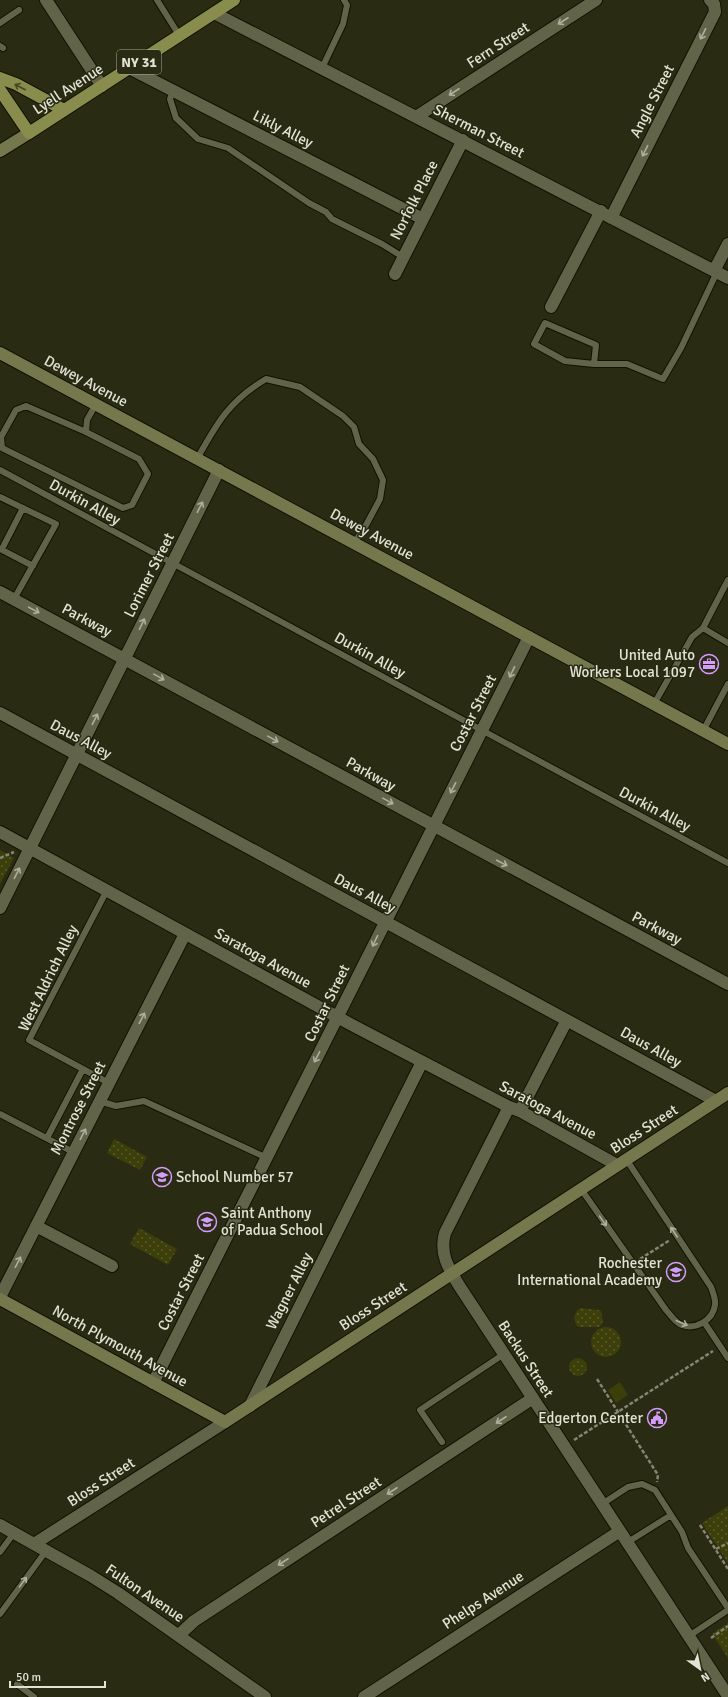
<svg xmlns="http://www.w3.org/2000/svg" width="728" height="1697" viewBox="0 0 728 1697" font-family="Signika,sans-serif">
<defs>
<pattern id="park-dots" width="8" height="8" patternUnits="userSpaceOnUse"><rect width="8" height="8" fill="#3c3f09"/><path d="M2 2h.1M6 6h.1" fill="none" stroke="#585b2c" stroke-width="1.8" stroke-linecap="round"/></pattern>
</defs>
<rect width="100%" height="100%" fill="#292b13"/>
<path fill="#3c3f09" d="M620,1382L628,1395L616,1403L608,1390Z"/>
<path fill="url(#park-dots)" d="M0,850L14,858L0,884Z
M114,1139L147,1157L140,1170L107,1153Z
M139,1228L177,1249L168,1265L130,1244Z
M580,1308L599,1310L601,1311L603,1321L600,1327H578C573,1321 573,1313 580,1308Z
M591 1342a15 15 0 1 1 30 0a15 15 0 1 1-30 0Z
M569 1367a9 9 0 1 1 18 0a9 9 0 1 1-18 0Z
M728,1506V1563L702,1523Z
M728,1623V1658L712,1634Z"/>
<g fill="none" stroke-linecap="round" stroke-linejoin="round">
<defs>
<path id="lane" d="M157,0L179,35
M0,23L19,10
M0,46L3,48
M322,68L343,24L347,5L344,0
M173,91L170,99L176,118L198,139L228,148L309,203L326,212L332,219L382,244L403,257
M594,364L596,345L545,323L534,344L565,361L594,364H627L663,379L681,348L717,272
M86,432L26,406L16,410L1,437L2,448L123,508L132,505L148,474L139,459L86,432L87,420L96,404
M197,459C217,423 229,401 266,379L300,387L343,416L354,427L359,444L373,459L383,480L380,499L365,527L354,543
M0,470L728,863
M0,497L56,524L14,599
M0,549L33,566
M2,549L23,508
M703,628L728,643
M654,704L692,637L703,628L728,580
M703,731L728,684
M107,890L29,1040L109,1083
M99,1101L116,1106L144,1101L267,1158
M0,1114L73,1152
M47,1138L83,1069
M581,1189L666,1310C671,1315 675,1323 682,1325C696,1330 713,1320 715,1305C716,1299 713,1293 711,1287L626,1159
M704,1322L728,1358
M442,1442L420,1410L504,1354
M602,1504L628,1487L642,1484L655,1490L682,1532L688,1548L728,1608
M628,1542L671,1515
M0,1552L14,1533
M0,1614L46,1551
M689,1636L728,1610
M17,1684L34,1697"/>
<path id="street" d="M46,0L102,86
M214,13L728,278
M129,68L423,219
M416,117L596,0
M611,218L715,12L714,4L710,0
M714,271L728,244
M395,274L463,140
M551,307L601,211
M0,592L728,984
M0,713L716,1101
M0,832L352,1025L509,1107L520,1111L617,1165
M0,908L219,470
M509,1107L445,1233C439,1254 449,1269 460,1287L728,1696
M520,1111L567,1020
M36,1226L112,1266
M0,1297L185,934
M153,1383L529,637
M250,1406L422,1062
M0,1525L91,1576L118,1593L265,1697
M34,1544L225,1422
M179,1635L194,1621L533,1398
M364,1697L620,1531"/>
<path id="secondary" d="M0,151L29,133
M0,353L728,744
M0,1299L225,1422L728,1093"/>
<path id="primary" d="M0,78L16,84L64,110
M0,90L29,133L234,0"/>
</defs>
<use href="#lane" stroke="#121300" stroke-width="8"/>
<use href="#street" stroke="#121300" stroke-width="14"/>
<use href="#secondary" stroke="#121300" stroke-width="14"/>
<use href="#primary" stroke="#121300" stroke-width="14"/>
<path stroke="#848673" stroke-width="2.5" stroke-dasharray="4 2" stroke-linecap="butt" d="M0,858L14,852
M640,1259L670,1240
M597,1379L658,1475L657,1482
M574,1440L713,1351
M700,1525L728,1569
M716,1549L728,1543
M711,1638L728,1626"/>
<use href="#lane" stroke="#62644a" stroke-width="6"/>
<use href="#street" stroke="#62644a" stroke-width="12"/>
<use href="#secondary" stroke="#75784c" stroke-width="12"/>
<use href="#primary" stroke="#888d4d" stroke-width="12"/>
</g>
<defs><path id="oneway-shaft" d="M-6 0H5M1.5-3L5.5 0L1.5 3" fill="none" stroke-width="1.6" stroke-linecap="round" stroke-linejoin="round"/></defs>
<g stroke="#aeb09d">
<use href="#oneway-shaft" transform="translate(563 21) rotate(147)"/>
<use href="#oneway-shaft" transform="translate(703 34) rotate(117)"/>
<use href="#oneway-shaft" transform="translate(454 92) rotate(147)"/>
<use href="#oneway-shaft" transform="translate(645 151) rotate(117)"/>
<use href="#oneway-shaft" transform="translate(200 507) rotate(-63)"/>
<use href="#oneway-shaft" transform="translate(34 610) rotate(28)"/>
<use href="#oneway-shaft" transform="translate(142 624) rotate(-64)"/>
<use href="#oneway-shaft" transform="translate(512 672) rotate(116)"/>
<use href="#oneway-shaft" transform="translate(159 677) rotate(29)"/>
<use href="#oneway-shaft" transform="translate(95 719) rotate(-63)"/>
<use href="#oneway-shaft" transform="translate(273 739) rotate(29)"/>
<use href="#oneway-shaft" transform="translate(453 788) rotate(117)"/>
<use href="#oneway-shaft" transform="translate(388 801) rotate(29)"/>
<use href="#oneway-shaft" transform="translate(502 863) rotate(28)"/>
<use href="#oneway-shaft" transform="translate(17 873) rotate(-63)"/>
<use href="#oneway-shaft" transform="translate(375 941) rotate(116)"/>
<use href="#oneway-shaft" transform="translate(142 1018) rotate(-63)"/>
<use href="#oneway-shaft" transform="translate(317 1057) rotate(117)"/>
<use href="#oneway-shaft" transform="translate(83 1134) rotate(-63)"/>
<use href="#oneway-shaft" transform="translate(603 1221) rotate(55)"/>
<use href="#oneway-shaft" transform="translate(674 1232) rotate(-123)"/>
<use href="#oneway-shaft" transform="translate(18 1262) rotate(-63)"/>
<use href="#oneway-shaft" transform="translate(682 1323) rotate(23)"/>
<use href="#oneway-shaft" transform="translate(501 1420) rotate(147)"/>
<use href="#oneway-shaft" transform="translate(392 1491) rotate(147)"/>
<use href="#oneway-shaft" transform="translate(283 1562) rotate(147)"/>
<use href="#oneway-shaft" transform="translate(23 1582) rotate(-54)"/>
</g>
<use stroke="#464824" href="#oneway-shaft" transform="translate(20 87) rotate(-153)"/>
<defs>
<symbol id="office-ring" viewBox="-11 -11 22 22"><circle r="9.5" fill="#292b13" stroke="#d59cfb" stroke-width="1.5"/><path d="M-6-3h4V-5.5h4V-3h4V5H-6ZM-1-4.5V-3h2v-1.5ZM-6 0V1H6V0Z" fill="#d59cfb"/></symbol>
<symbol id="school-ring" viewBox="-11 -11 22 22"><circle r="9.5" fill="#292b13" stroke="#d59cfb" stroke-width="1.5"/><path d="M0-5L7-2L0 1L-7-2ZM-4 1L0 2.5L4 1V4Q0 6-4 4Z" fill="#d59cfb"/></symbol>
<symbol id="civic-ring" viewBox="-11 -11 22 22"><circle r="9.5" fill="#292b13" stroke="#d59cfb" stroke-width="1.5"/><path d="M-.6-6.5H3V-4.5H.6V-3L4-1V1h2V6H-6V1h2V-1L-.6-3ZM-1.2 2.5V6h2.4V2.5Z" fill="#d59cfb"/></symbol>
</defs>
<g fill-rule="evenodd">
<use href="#office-ring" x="698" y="653" width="22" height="22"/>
<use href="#school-ring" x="151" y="1166" width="22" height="22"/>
<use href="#school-ring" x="196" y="1211" width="22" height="22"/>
<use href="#school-ring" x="665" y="1261" width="22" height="22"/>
<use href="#civic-ring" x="646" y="1407" width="22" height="22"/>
</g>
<g text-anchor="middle" stroke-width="3" stroke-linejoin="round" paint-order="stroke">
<rect fill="#292b13" stroke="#aaac9a" stroke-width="1" x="117" y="50" width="44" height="24" rx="3"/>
<g font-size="14" font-weight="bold" fill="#e1e3d4">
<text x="139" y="67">NY 31</text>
</g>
<g font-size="15" fill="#e1e3d4" stroke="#292b13">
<text transform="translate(498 45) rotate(-33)" y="5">Fern Street</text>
<text transform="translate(68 89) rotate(-33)" y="5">Lyell Avenue</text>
<text transform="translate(652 101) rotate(-63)" y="5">Angle Street</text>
<text transform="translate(283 129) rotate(27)" y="5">Likly Alley</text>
<text transform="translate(479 131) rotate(27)" y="5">Sherman Street</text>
<text transform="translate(414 200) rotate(-63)" y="5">Norfolk Place</text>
<text transform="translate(86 381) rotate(28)" y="5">Dewey Avenue</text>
<text transform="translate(85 502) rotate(29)" y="5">Durkin Alley</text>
<text transform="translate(372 534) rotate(28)" y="5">Dewey Avenue</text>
<text transform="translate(149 575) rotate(-63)" y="5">Lorimer Street</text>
<text transform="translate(87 620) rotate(28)" y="5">Parkway</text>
<text transform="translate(370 655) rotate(29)" y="5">Durkin Alley</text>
<text transform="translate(473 713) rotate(-63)" y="5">Costar Street</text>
<text transform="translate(81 739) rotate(28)" y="5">Daus Alley</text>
<text transform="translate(371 774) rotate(29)" y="5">Parkway</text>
<text transform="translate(655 809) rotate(28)" y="5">Durkin Alley</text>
<text transform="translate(365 893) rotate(28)" y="5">Daus Alley</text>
<text transform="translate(657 928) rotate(28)" y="5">Parkway</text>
<text transform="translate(263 958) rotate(29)" y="5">Saratoga Avenue</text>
<text transform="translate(48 978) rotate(-64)" y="5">West Aldrich Alley</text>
<text transform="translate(327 1003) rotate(-64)" y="5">Costar Street</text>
<text transform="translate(651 1047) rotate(29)" y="5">Daus Alley</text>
<text transform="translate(78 1108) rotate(-63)" y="5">Montrose Street</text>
<text transform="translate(548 1110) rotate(28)" y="5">Saratoga Avenue</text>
<text transform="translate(644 1129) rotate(-33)" y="5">Bloss Street</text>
<text transform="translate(289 1291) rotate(-63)" y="5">Wagner Alley</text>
<text transform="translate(181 1292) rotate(-63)" y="5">Costar Street</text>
<text transform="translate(373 1306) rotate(-33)" y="5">Bloss Street</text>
<text transform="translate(120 1346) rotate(29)" y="5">North Plymouth Avenue</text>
<text transform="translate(526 1359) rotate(57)" y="5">Backus Street</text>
<text transform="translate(101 1482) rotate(-33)" y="5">Bloss Street</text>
<text transform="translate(346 1502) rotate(-33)" y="5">Petrel Street</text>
<text transform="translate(145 1593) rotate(34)" y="5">Fulton Avenue</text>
<text transform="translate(483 1600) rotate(-33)" y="5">Phelps Avenue</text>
</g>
<g font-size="15" fill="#e1e3d4" stroke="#292b13" text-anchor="end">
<text x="695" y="660">United Auto<tspan x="695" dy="17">Workers Local 1097</tspan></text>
<text x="176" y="1182" text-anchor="start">School Number 57</text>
<text x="221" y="1218" text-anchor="start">Saint Anthony<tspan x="221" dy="17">of Padua School</tspan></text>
<text x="662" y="1268">Rochester<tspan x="662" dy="17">International Academy</tspan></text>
<text x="643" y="1423">Edgerton Center</text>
</g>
</g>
<g transform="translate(700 1669) rotate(147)" stroke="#292b13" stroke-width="3" paint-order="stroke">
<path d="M0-3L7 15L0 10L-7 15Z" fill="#e1e3d4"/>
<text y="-6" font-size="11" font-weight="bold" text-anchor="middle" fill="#e1e3d4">N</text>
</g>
<path d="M10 1681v6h95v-6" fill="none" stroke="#e1e3d4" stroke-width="2"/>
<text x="16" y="1681" font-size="12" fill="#e1e3d4" stroke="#292b13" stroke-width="3" paint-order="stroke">50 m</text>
</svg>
